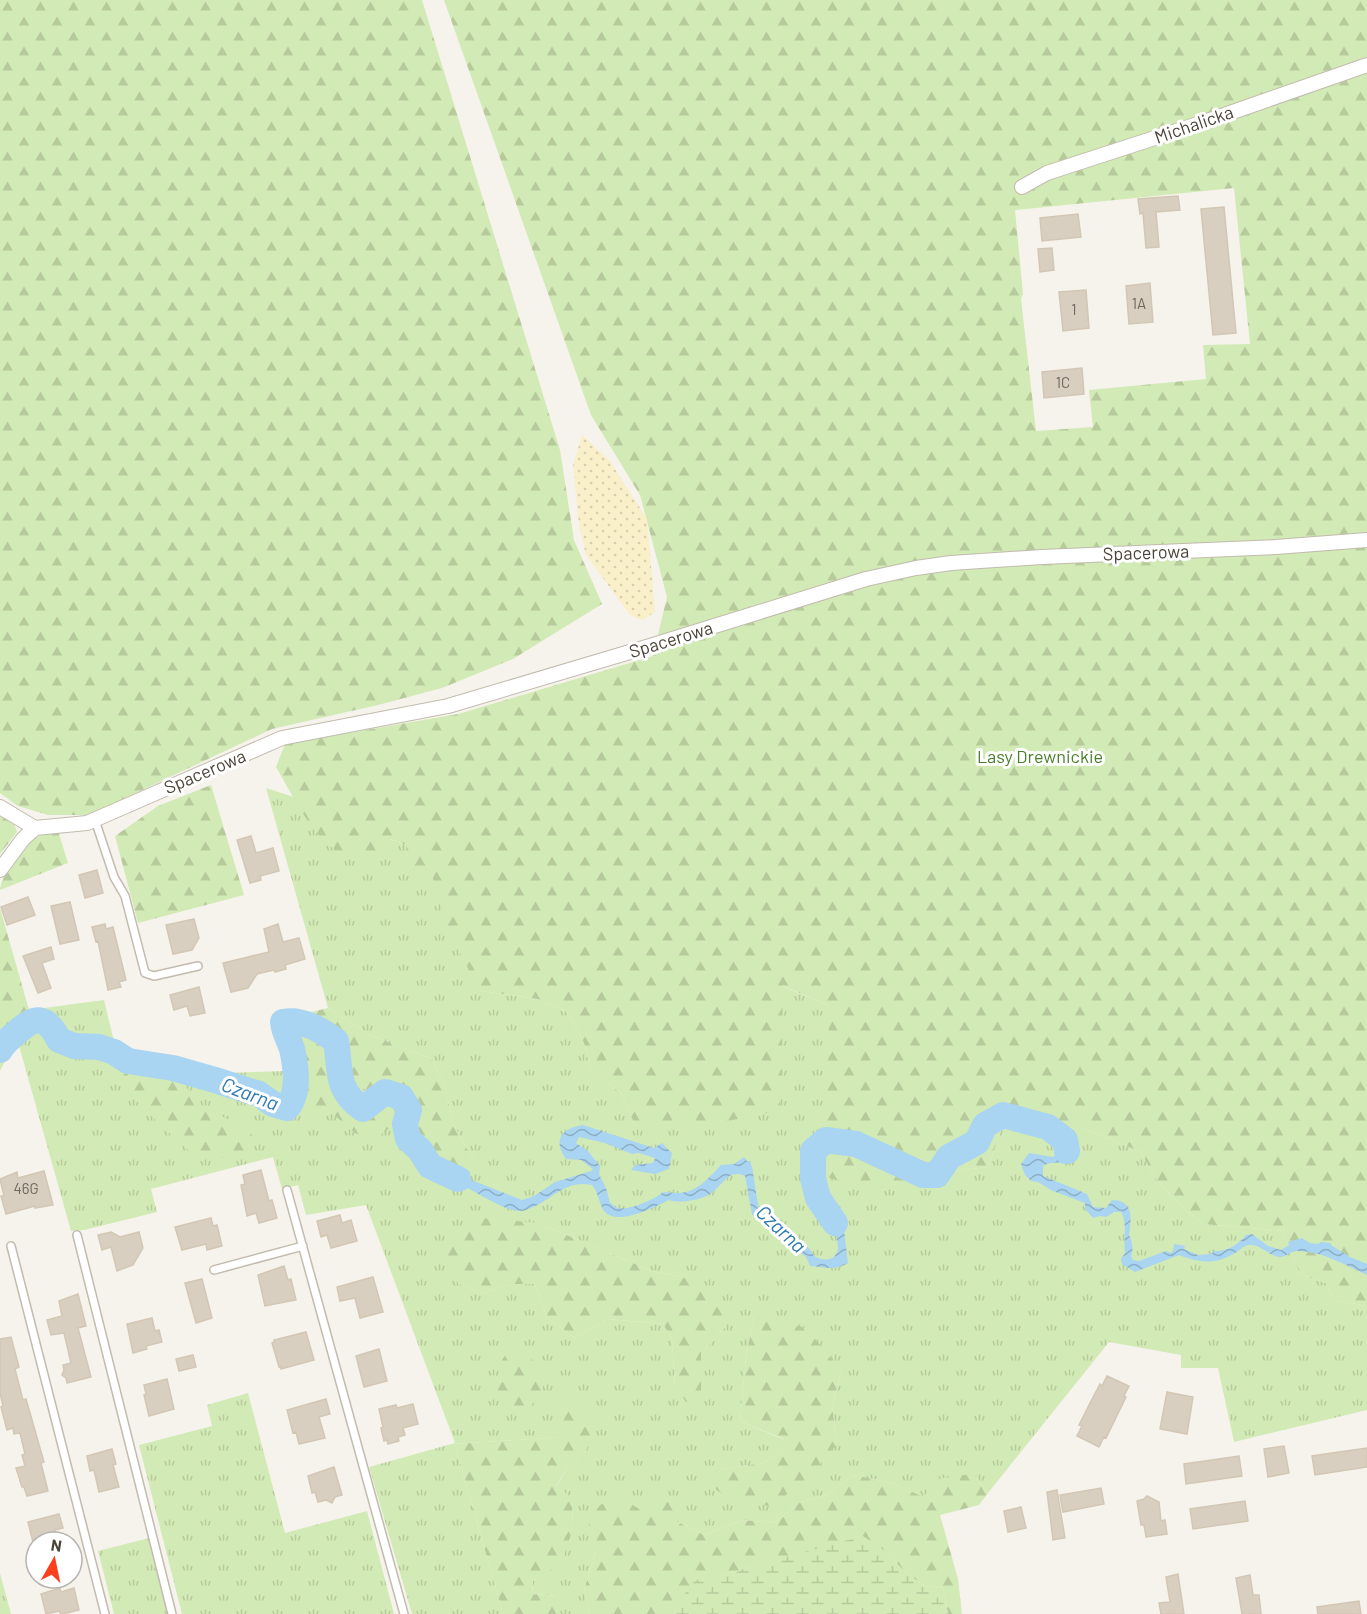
<svg xmlns="http://www.w3.org/2000/svg" width="1367" height="1614" viewBox="0 0 1367 1614" font-family="Barlow,sans-serif">
<defs>
<pattern id="grass-tufts" width="24" height="20" patternUnits="userSpaceOnUse" patternTransform="scale(1.5)"><rect width="24" height="20" fill="#d2eab5"/><path d="M3 7l-1-3M5 7V3M7 7l1-3M15 17l-1-3M17 17v-4M19 17l1-3" fill="none" stroke="#b6ca9c"/></pattern>
<pattern id="forest-firs" width="22" height="20" patternUnits="userSpaceOnUse" patternTransform="scale(1.5)"><rect width="22" height="20" fill="#d2eab5"/><path d="M5 1l3.5 6h-7zM16 11l3.5 6h-7z" fill="#b6ca9c"/></pattern>
<pattern id="wetland-marsh" width="20" height="14" patternUnits="userSpaceOnUse" patternTransform="scale(1.5)"><rect width="20" height="14" fill="#d2eab5"/><path d="M1 5h8M5 5V1M11 12h8M15 12V8" fill="none" stroke="#b6ca9c"/></pattern>
<pattern id="sand-dots" width="8" height="8" patternUnits="userSpaceOnUse" patternTransform="scale(1.5)"><rect width="8" height="8" fill="#f9efc9"/><path d="M2 2h.1M6 6h.1" fill="none" stroke="#d7cead" stroke-width="1.8" stroke-linecap="round"/></pattern>
<pattern id="water-waves" width="16" height="10" patternUnits="userSpaceOnUse" patternTransform="scale(1.5)"><rect width="16" height="10" fill="#a9d4f2"/><path d="M0 5q4-4 8 0t8 0" fill="none" stroke="#8caec5"/></pattern>
</defs>
<rect width="100%" height="100%" fill="#f6f3ec"/>
<path fill="url(#grass-tufts)" fill-rule="evenodd" d="M266,788L294,797L322,838L389,839L406,845L407,857L432,870L481,991L538,999L567,1012L584,1043L591,1070L621,1093L634,1123L782,986L830,1006V1014L946,1172L988,1167L1002,1128L1080,1127L1141,1152L1155,1178L1185,1210L1203,1224L1283,1231L1300,1274L1326,1283L1335,1300L1367,1306V1410L1234,1442L1218,1368H1181V1355L1109,1342L988,1493L974,1475L940,1479L923,1498L895,1484L854,1475L826,1495L799,1503L774,1523L744,1520L704,1535L676,1521L645,1512L596,1551L584,1590L590,1614H557L558,1596L532,1594L533,1579L573,1528L572,1499L556,1487L568,1467L586,1451L559,1397V1437L455,1444L503,1614H412L369,1467L455,1443L366,1205L306,1215L298,1185L282,1189L273,1157L151,1189L157,1212L84,1230L71,1231L18,1042L8,1055L0,1071V1032L16,1022L29,1010L104,1000L116,1050L228,1073L285,1071L280,1039L272,1024L307,1013C318,1025 334,1029 346,1040L347,1051L346,1063L380,1087C397,1085 411,1093 415,1110C417,1114 414,1119 415,1124C416,1130 424,1143 428,1148C438,1161 457,1167 472,1174L475,1160L465,1146L453,1123L445,1087L432,1059L370,1035L328,1008ZM538,1223L652,1271L682,1277L726,1326L701,1354V1403L675,1386L672,1339L663,1324L607,1319L575,1338L547,1318L535,1284H510L483,1294L458,1283ZM754,1316L841,1371L832,1406L837,1444L712,1487L721,1469L764,1463L783,1449L785,1440L740,1421L746,1357Z
M248,1393L285,1533L367,1511L394,1614H182L139,1445L212,1426L207,1405Z
M149,1538L168,1614H114L98,1551Z
M0,1573L11,1614H0Z"/>
<path fill="url(#forest-firs)" fill-rule="evenodd" d="M0,0H422L560,450L574,540L602,604L513,659L442,688L378,705L272,729L89,815H48L18,806L0,793Z
M444,0H1367V1306L1335,1300L1326,1283L1300,1274L1283,1231L1203,1224L1185,1210L1155,1178L1141,1152L1080,1127L1002,1128L988,1167L946,1172L875,1189L826,1177L824,1127L830,1006L783,986L780,1110L745,1118L709,1123H634L621,1093L591,1070L584,1043L567,1012L538,999L481,991C463,962 434,903 432,870L417,873L407,857L406,845L390,839L379,856C366,857 354,858 342,853C314,842 291,792 276,767L285,744L458,714L653,656L667,597L640,495L591,415ZM1234,188L1250,344L1203,345L1206,379L1089,390L1093,427L1036,431L1021,299L1023,294L1015,210Z
M211,785L244,895L138,923L115,836L158,806Z
M0,815L14,824L17,832L0,854Z
M58,831L68,863L0,890C2,873 20,847 35,838C42,834 50,833 58,831Z
M0,908L29,1010L16,1022L0,1032Z
M328,1008L370,1035L432,1059L445,1087L453,1123L465,1146L475,1160L477,1171L472,1174C452,1165 429,1156 418,1136C414,1128 417,1121 416,1113C414,1092 391,1081 374,1091L355,1087C344,1065 349,1061 346,1040C334,1029 318,1025 307,1013Z
M291,1025C301,1028 317,1032 325,1040C346,1062 316,1103 368,1115L382,1101L392,1102L400,1106L398,1122L372,1141L355,1133L333,1114L307,1106L297,1043L292,1032Z
M135,1068L172,1075L187,1088L194,1101L249,1131L258,1143C241,1153 216,1164 196,1155C184,1149 129,1096 124,1084C123,1083 123,1076 123,1075Z
M482,1218L538,1223L652,1271L682,1277L717,1294L726,1326L701,1354V1403L686,1402L675,1386L672,1339L663,1324L607,1319L575,1338L547,1318L535,1284H510L483,1294L458,1283L438,1256L469,1225Z
M754,1316L806,1328L841,1371L832,1406L837,1444C819,1469 796,1489 770,1506L729,1500L712,1486L721,1469L764,1463L783,1449L784,1439L740,1421L746,1357Z
M513,1344L543,1369V1396L521,1412L497,1398L502,1360Z
M559,1396L573,1397L597,1425L586,1451L568,1467L556,1486L572,1498L573,1528L561,1565L533,1579L532,1594L559,1596L557,1614H503L455,1444L558,1437Z
M854,1475L895,1484L923,1497L940,1479L961,1475H974L988,1493L979,1505L940,1515L958,1579L962,1614H948L943,1588L924,1586L902,1569L885,1551L807,1552L742,1569L740,1571L696,1580L674,1614H590L584,1590L596,1551L587,1533L592,1512L603,1503L627,1502L645,1512L652,1497H675L676,1521L704,1535L744,1520L774,1523L799,1503L826,1495Z"/>
<path fill="url(#wetland-marsh)" d="M863,1536L885,1551L902,1569L924,1586L943,1588L948,1614H674L683,1596L695,1580L740,1571L742,1569Z"/>
<path fill="url(#sand-dots)" d="M582,435L609,460L647,519L655,612L643,620L630,615L586,555L579,525L573,466Z"/>
<path fill="url(#water-waves)" d="M1053,1122L1077,1148C1075,1175 1056,1156 1043,1166V1176L1087,1194L1093,1207L1106,1208L1112,1200C1135,1201 1131,1219 1129,1235C1132,1241 1134,1249 1131,1256L1133,1260L1139,1261L1166,1251L1171,1253L1173,1251L1174,1244L1185,1246L1184,1249L1198,1255L1211,1254L1214,1251C1227,1252 1239,1244 1246,1235L1252,1234L1268,1246L1281,1250L1289,1245L1288,1242L1302,1238L1310,1243L1319,1244L1320,1242L1331,1243V1245L1350,1257L1367,1264V1275C1345,1265 1322,1251 1297,1251C1291,1251 1286,1257 1280,1257C1269,1256 1261,1245 1251,1245C1245,1244 1240,1250 1235,1253C1216,1265 1199,1263 1179,1255L1135,1272L1122,1264L1121,1259L1125,1253C1123,1240 1128,1223 1121,1212H1114L1106,1217L1100,1216L1093,1218L1085,1209V1203L1053,1191L1038,1182L1031,1181L1025,1175L1021,1164L1029,1153L1053,1157L1060,1150L1059,1147L1052,1141L1050,1135L1043,1132Z
M583,1125L654,1148L662,1143L672,1153L669,1169L655,1174L631,1170L635,1165L653,1163L655,1158L639,1153L632,1154L605,1143L579,1137L576,1143L588,1151L600,1166L599,1174L606,1188L610,1203C612,1204 615,1207 618,1208C628,1211 656,1199 663,1192C668,1192 673,1193 678,1193C696,1193 709,1178 721,1165L734,1164L744,1157L747,1161H750L752,1167C754,1175 757,1205 760,1209C772,1230 803,1234 814,1256C819,1259 826,1261 832,1258C847,1250 830,1225 827,1214L818,1210L813,1196H821L833,1211L844,1230L848,1263C836,1271 823,1267 810,1266L806,1257L752,1214L745,1176C728,1168 723,1186 710,1194C701,1200 679,1204 669,1200C655,1207 617,1227 604,1211C599,1204 599,1193 592,1185C564,1179 551,1202 526,1210C511,1216 481,1194 467,1188C461,1186 455,1185 449,1182C440,1178 433,1173 427,1167L432,1161L446,1170L522,1200L534,1196L555,1182L591,1171L593,1169L581,1160L566,1159C552,1140 562,1128 583,1125Z"/>
<g fill="none" stroke-linecap="round" stroke-linejoin="round">
<path stroke="#a9d4f2" stroke-width="26" d="M0,1050C4,1043 10,1038 16,1033C36,1015 46,1015 59,1040L74,1046L99,1047L114,1052L128,1061L173,1068L215,1080L259,1094L273,1104L287,1108C300,1093 296,1067 292,1049C289,1039 284,1033 283,1022C302,1018 321,1030 336,1041C341,1071 335,1090 363,1109L385,1092L401,1097L409,1110L405,1124L408,1139L420,1150L430,1166L458,1179
M835,1223L818,1198L813,1179V1151L826,1140L856,1144L923,1175H937L949,1157L977,1142L985,1125L1003,1115L1048,1127L1065,1140L1067,1151"/>
</g>
<path fill="#d8cfc1" stroke="#d3c7b4" stroke-width="1.5" d="M1178,196L1180,210L1156,212L1159,247L1146,248L1143,213L1140,214L1138,199Z
M1224,207L1236,333L1213,335L1201,209Z
M1078,214L1081,237L1042,241L1040,218Z
M1052,248L1054,270L1040,272L1038,249Z
M1150,283L1153,322L1129,324L1126,286Z
M1086,290L1089,328L1063,331L1059,292Z
M1082,368L1084,394L1044,398L1042,372Z
M251,836L256,853L273,848L279,871L260,876L261,880L250,883L237,840Z
M97,870L103,893L85,898L79,875Z
M28,897L35,915L7,925L1,907Z
M70,902L79,940L60,944L51,906Z
M194,919L199,938L192,950L173,954L166,925Z
M105,924L106,929L113,927L126,980L119,982L121,987L108,990L98,941L96,942L92,927Z
M278,924L283,942L299,938L305,959L285,965L286,969L275,972L274,970L257,974L248,988L231,992L223,963L269,952L264,929Z
M51,947L54,959L42,963L51,988L38,993L23,956Z
M199,987L205,1013L190,1016L187,1006L174,1010L170,995Z
M261,1170L269,1201L272,1200L277,1218L259,1223L256,1213L247,1216L241,1185L245,1184L243,1175Z
M44,1171L53,1205L35,1208V1206L6,1214L1,1196H4L0,1179L17,1172L18,1178Z
M340,1215L342,1223L351,1220L357,1241L331,1248L327,1235L321,1237L317,1221Z
M211,1218L213,1226L217,1225L222,1246L207,1250L206,1244L182,1250L175,1227Z
M111,1232L120,1237L139,1232L143,1248L133,1265L117,1271L111,1247L102,1250L98,1235Z
M284,1266L288,1280L291,1279L296,1300L265,1306L258,1275Z
M373,1277L383,1312L360,1318L355,1298L340,1301L337,1287Z
M202,1279L212,1318L196,1323L185,1283Z
M78,1294L86,1326L78,1328L91,1377L67,1383L66,1378L62,1375L64,1370L63,1365L71,1363L64,1333L51,1335L47,1320L62,1316L59,1301Z
M152,1318L155,1331L159,1330L162,1342L146,1346L147,1349L133,1353L127,1324Z
M306,1332L314,1360L281,1369V1366L279,1367L272,1343L274,1342V1340Z
M11,1337L19,1367L15,1369L23,1400L26,1399L44,1462L41,1463L48,1491L27,1496L24,1487H22L16,1468L25,1466L22,1455L25,1454L20,1433L14,1434L13,1428L7,1430L1,1407L3,1406L0,1393V1339Z
M379,1349L387,1381L364,1387L356,1356Z
M193,1355L196,1367L179,1371L176,1359Z
M1107,1376L1129,1386L1124,1396L1126,1397L1106,1438L1104,1437L1099,1447L1077,1436L1082,1426L1079,1425L1089,1405L1100,1384L1102,1386Z
M167,1379L174,1409L149,1416L144,1395L146,1394L144,1385Z
M1167,1392L1193,1397L1187,1434L1160,1429Z
M326,1399L330,1414L319,1417L325,1438L299,1444L296,1432L293,1433L287,1410Z
M413,1404L418,1424L403,1428L405,1435L398,1437L399,1441L388,1444L387,1440L384,1441L381,1428L383,1427L379,1409L396,1405L397,1408Z
M1284,1446L1289,1473L1268,1477L1264,1449Z
M1367,1448V1467L1315,1475L1312,1456Z
M112,1449L116,1464L113,1465L119,1487L99,1492L94,1470L90,1471L87,1456Z
M1239,1456L1242,1476L1186,1484L1184,1464Z
M334,1467L342,1495L335,1497L332,1503L326,1500L318,1502L315,1492L312,1493L308,1476Z
M1101,1488L1104,1504L1063,1512L1060,1495Z
M1057,1490L1065,1538L1053,1540L1047,1492Z
M1147,1496L1159,1502L1161,1521L1165,1520L1167,1534L1146,1537L1144,1525H1141L1137,1501L1144,1499Z
M1245,1501L1248,1521L1193,1529L1190,1509Z
M1021,1507L1026,1528L1008,1532L1004,1511Z
M59,1514L63,1528L55,1530L58,1540L51,1542H33L28,1522Z
M1178,1574L1184,1614H1161L1159,1603L1170,1602L1166,1577Z
M1250,1575L1253,1595H1259L1261,1614H1242L1236,1578Z
M60,1588L61,1592L74,1588L79,1610L63,1614H60V1611L46,1614L41,1594Z
M1359,1601L1361,1614H1318L1317,1607Z"/>
<g fill="none" stroke-linecap="round" stroke-linejoin="round">
<defs>
<path id="lane" d="M95,820L114,877L125,896L145,973L154,976L198,966
M287,1190L404,1614
M77,1235L172,1614
M11,1246L105,1614
M214,1270L303,1246"/>
<path id="street" d="M1022,187L1047,173L1204,122L1367,65
M0,807L35,828L87,823L282,738L448,706L650,646L866,579L916,568L951,563L1042,557L1276,547L1367,540
M0,870L23,839L35,828"/>
</defs>
<use href="#lane" stroke="#c2bbae" stroke-width="10"/>
<use href="#street" stroke="#c2bbae" stroke-width="16"/>
<use href="#lane" stroke="#fff" stroke-width="7"/>
<use href="#street" stroke="#fff" stroke-width="14"/>
</g>
<g text-anchor="middle" stroke-width="6" stroke-linejoin="round" paint-order="stroke">
<g font-size="15" fill="#6e675b">
<text x="1139" y="309">1A</text>
<text x="1074" y="315">1</text>
<text x="1063" y="388">1C</text>
<text x="26" y="1194">46G</text>
</g>
<g font-size="18" fill="#4b4439" stroke="#fff">
<text transform="translate(1194 125) rotate(-19)" y="6">Michalicka</text>
<text transform="translate(1146 553) rotate(-2)" y="6">Spacerowa</text>
<text transform="translate(671 640) rotate(-17)" y="6">Spacerowa</text>
<text transform="translate(205 772) rotate(-23)" y="6">Spacerowa</text>
</g>
<g font-size="18" fill="#4a7f2a" stroke="#fff">
<text x="1040" y="763">Lasy Drewnickie</text>
</g>
<g font-size="20" font-style="italic" fill="#2e7ab2" stroke="#fff">
<text transform="translate(250 1094) rotate(21)" y="7">Czarna</text>
<text transform="translate(781 1229) rotate(43)" y="7">Czarna</text>
</g>
</g>
<g transform="translate(54 1560) rotate(9)"><circle r="28" fill="#ffffff" stroke="#b7b4b0" stroke-width="1.5"/>
<path d="M0-4.5L10 22L0 15L-10 22Z" fill="#fc3f1d"/>
<text y="-9" font-size="16" font-weight="bold" text-anchor="middle" fill="#4b4439">N</text>
</g>
</svg>
